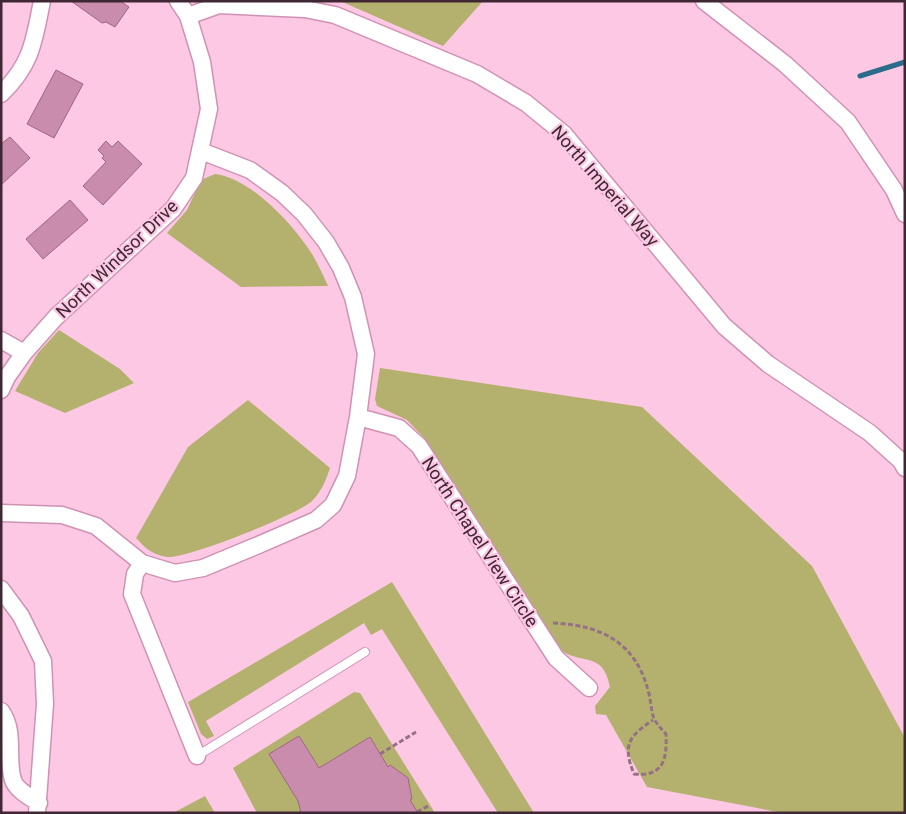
<svg xmlns="http://www.w3.org/2000/svg" width="906" height="814" viewBox="0 0 906 814" font-family="Roboto,sans-serif">
<rect width="100%" height="100%" fill="#fdc8e4"/>
<path fill="#b4b16e" d="M340,1H483L443,46Z
M215,174C249,178 289,220 308,248C316,259 322,273 328,286L241,287L167,233L187,210L201,180Z
M59,330L120,369L134,383L65,413L15,391L38,353Z
M380,368L642,407L812,566L905,738V813H783L647,787L606,715L596,714L595,706L610,687C603,650 582,666 559,649L425,439L407,420L377,406L375,399Z
M248,400L330,468C326,480 322,491 312,501C297,515 186,559 167,557C153,555 145,548 136,538L188,447Z
M392,582L534,813H498L382,629L371,635L364,623L206,721L214,736L207,739L201,734L188,702Z
M354,692L360,693L435,813H418L410,800L412,799L408,778L390,765L388,767L370,737L319,768L299,736L270,754L298,801L301,813H257L233,768Z
M205,796L215,813H173Z"/>
<g fill="none" stroke-linecap="round" stroke-linejoin="round">
<path stroke="#2a6c89" stroke-width="5" d="M860,76L905,62"/>
</g>
<path fill="#c98cad" stroke="#9e6484" d="M71,1H120L129,7L115,27L106,22L102,23Z
M56,70L83,84L54,138L27,124Z
M10,137L30,158L1,185V144Z
M106,141L112,147L118,141L142,164L103,205L83,186L106,162L102,158L104,156L98,150Z
M70,200L88,220L43,259L26,239Z
M299,736L319,768L370,737L388,767L390,765L408,778L412,799L410,800L418,813H301L298,801L269,754Z"/>
<g fill="none" stroke-linecap="round" stroke-linejoin="round">
<defs>
<path id="lane" d="M197,756L365,652"/>
<path id="street" d="M704,1L785,64L848,122L894,190L905,214
M188,16L219,5L305,9L335,15L477,74L526,103L564,134L724,326L768,364L870,433L901,461L905,468
M1,94C32,64 34,41 42,1
M1,340L24,353
M1,390L7,377L24,353L56,317L173,209L194,178L209,109L202,62L188,16L178,1
M358,417L399,428L419,446L556,658L589,688
M1,513L62,515L96,526L142,563L175,573L203,568L256,546L316,520L333,505L347,476L358,417L366,354L353,297L341,268L326,242L304,214L282,193L250,170L201,151
M142,563L135,574L132,594L197,756
M1,589L21,616L43,661L45,704L37,813
M1,711C16,732 6,757 13,780C16,790 31,798 39,803"/>
</defs>
<use href="#lane" stroke="#d092b3" stroke-width="10"/>
<use href="#street" stroke="#d092b3" stroke-width="19"/>
<path stroke="#967084" stroke-width="3" stroke-dasharray="5 2.5" stroke-linecap="butt" d="M553,623C602,625 637,643 649,694C654,717 649,716 666,734C667,759 664,777 634,774C622,745 629,736 653,720
M380,754L416,732
M417,812L430,805
M300,813L301,812"/>
<use href="#lane" stroke="#fff" stroke-width="8"/>
<use href="#street" stroke="#fff" stroke-width="16"/>
</g>
<g text-anchor="middle" stroke-width="4.5" stroke-linejoin="round" paint-order="stroke">
<g font-size="18" fill="#402734" stroke="#fdc8e4">
<text transform="translate(605 186) rotate(49)" y="6">North Imperial Way</text>
<text transform="translate(117 259) rotate(-44)" y="6">North Windsor Drive</text>
<text transform="translate(480 542) rotate(57)" y="6">North Chapel View Circle</text>
</g>
</g>
<rect width="906" height="814" fill="none" stroke="#402734" stroke-width="5"/>
</svg>
